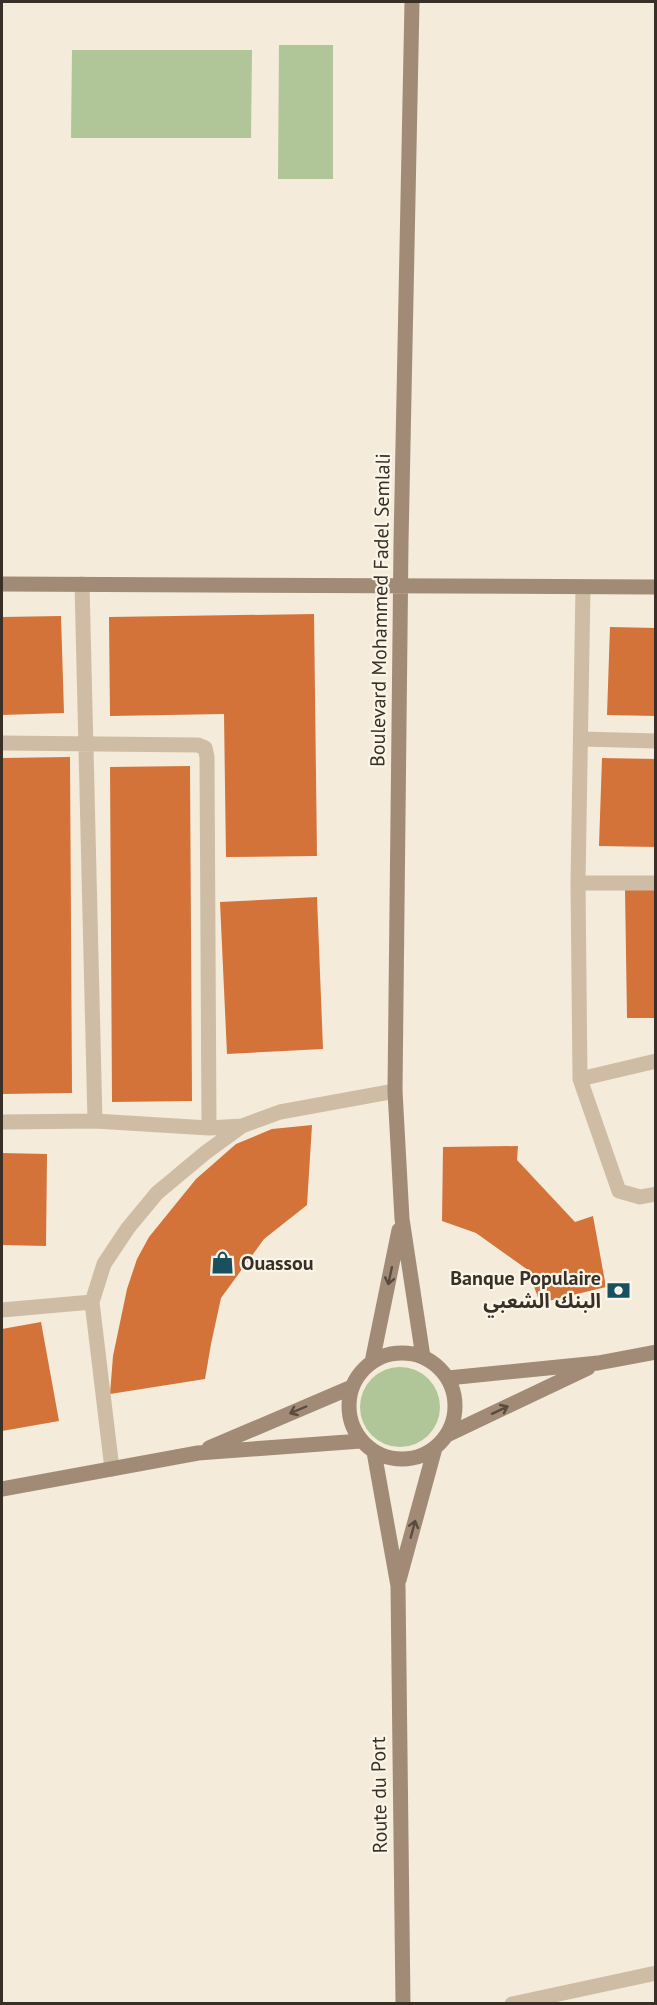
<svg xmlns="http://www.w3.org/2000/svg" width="657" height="2005" viewBox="0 0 657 2005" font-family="'PT Sans','Noto Sans Arabic',sans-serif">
<rect width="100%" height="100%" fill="#f4ebda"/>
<path fill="#b0c598" d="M279,45H333V179H278Z
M72,50H252L251,138H71Z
M360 1407a40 40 0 1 1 80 0a40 40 0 1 1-80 0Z"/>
<path fill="#d3733a" d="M314,614L317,856L226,857L224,714L110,716L109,617Z
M61,616L64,713L2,715V617Z
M610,627L656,628V716L607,715Z
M70,757L72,1093L2,1094V758Z
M602,758L656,759V847L599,846Z
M190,766L192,1101L112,1102L110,767Z
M656,888V1018H627L625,889Z
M317,897L323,1049L227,1054L220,902Z
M312,1125L307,1205L264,1239L221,1298L211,1344L205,1379L110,1394L113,1356L127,1289L137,1259L149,1237L196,1179L236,1144L272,1129Z
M518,1146L517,1160L575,1222L593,1216L606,1287L540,1303L528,1270L476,1233L442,1221L443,1147Z
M2,1153L47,1154L46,1246L2,1245Z
M41,1322L59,1421L2,1431V1329Z"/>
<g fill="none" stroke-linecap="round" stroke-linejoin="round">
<path stroke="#cebda4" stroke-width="15" d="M82,584L95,1121
M583,587L578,883L580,1079L619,1191L640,1197L656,1194
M581,739L656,741
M2,743L198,745L205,748L207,757L209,1128
M578,883H656
M580,1079L656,1061
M2,1122L95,1121L209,1128L242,1126L280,1112L395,1091
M2,1310L92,1302
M112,1469L92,1302L104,1264L128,1228L157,1193L205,1153L242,1126
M512,2004L656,1973"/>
<path stroke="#a28b76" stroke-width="15" d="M412,2L401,543L395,1091L402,1219L423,1357
M2,584L656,587
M349 1406a53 53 0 1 1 106 0a53 53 0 1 1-106 0Z
M372,1362L399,1230
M448,1378L598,1363L656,1352
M447,1435L588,1368
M209,1448L352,1387
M374,1452L398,1586L403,2004
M2,1489L198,1453L361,1441
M399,1580L435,1448"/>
</g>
<defs><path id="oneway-shaft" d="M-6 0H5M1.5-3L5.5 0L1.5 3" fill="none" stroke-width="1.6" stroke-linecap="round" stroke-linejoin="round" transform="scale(1.5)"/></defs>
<g stroke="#584b3f">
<use href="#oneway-shaft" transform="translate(390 1276) rotate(102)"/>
<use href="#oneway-shaft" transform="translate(298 1410) rotate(157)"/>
<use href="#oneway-shaft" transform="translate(500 1410) rotate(-25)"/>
<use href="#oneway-shaft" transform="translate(413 1529) rotate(-75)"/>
</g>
<defs>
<symbol id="shop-bare" viewBox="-9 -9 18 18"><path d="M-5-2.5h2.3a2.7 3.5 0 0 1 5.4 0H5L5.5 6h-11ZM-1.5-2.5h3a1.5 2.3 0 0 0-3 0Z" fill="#18505f" stroke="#fbf5e7" stroke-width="2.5" paint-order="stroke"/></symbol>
<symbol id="bank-bare" viewBox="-9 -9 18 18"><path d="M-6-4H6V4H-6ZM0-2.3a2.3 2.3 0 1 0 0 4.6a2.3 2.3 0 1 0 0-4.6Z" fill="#18505f" stroke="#fbf5e7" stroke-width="2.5" paint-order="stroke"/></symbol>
</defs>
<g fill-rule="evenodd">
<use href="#shop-bare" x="206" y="1246" width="33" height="33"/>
<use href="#bank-bare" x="602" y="1274" width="33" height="33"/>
</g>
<g text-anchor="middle" stroke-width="4.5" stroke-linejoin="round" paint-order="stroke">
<g font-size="20" fill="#382f27" stroke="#fbf5e7">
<text transform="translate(380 610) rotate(-89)" y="7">Boulevard Mohammed Fadel Semlali</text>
<text transform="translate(379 1795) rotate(-91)" y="7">Route du Port</text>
</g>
<g font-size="20" font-weight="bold" fill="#382f27" stroke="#fbf5e7" text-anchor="start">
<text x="241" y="1270">Ouassou</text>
<text x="601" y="1285" text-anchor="end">Banque Populaire<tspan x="601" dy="23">البنك الشعبي</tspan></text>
</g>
</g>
<rect width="657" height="2005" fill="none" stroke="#382f27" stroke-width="6"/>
</svg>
